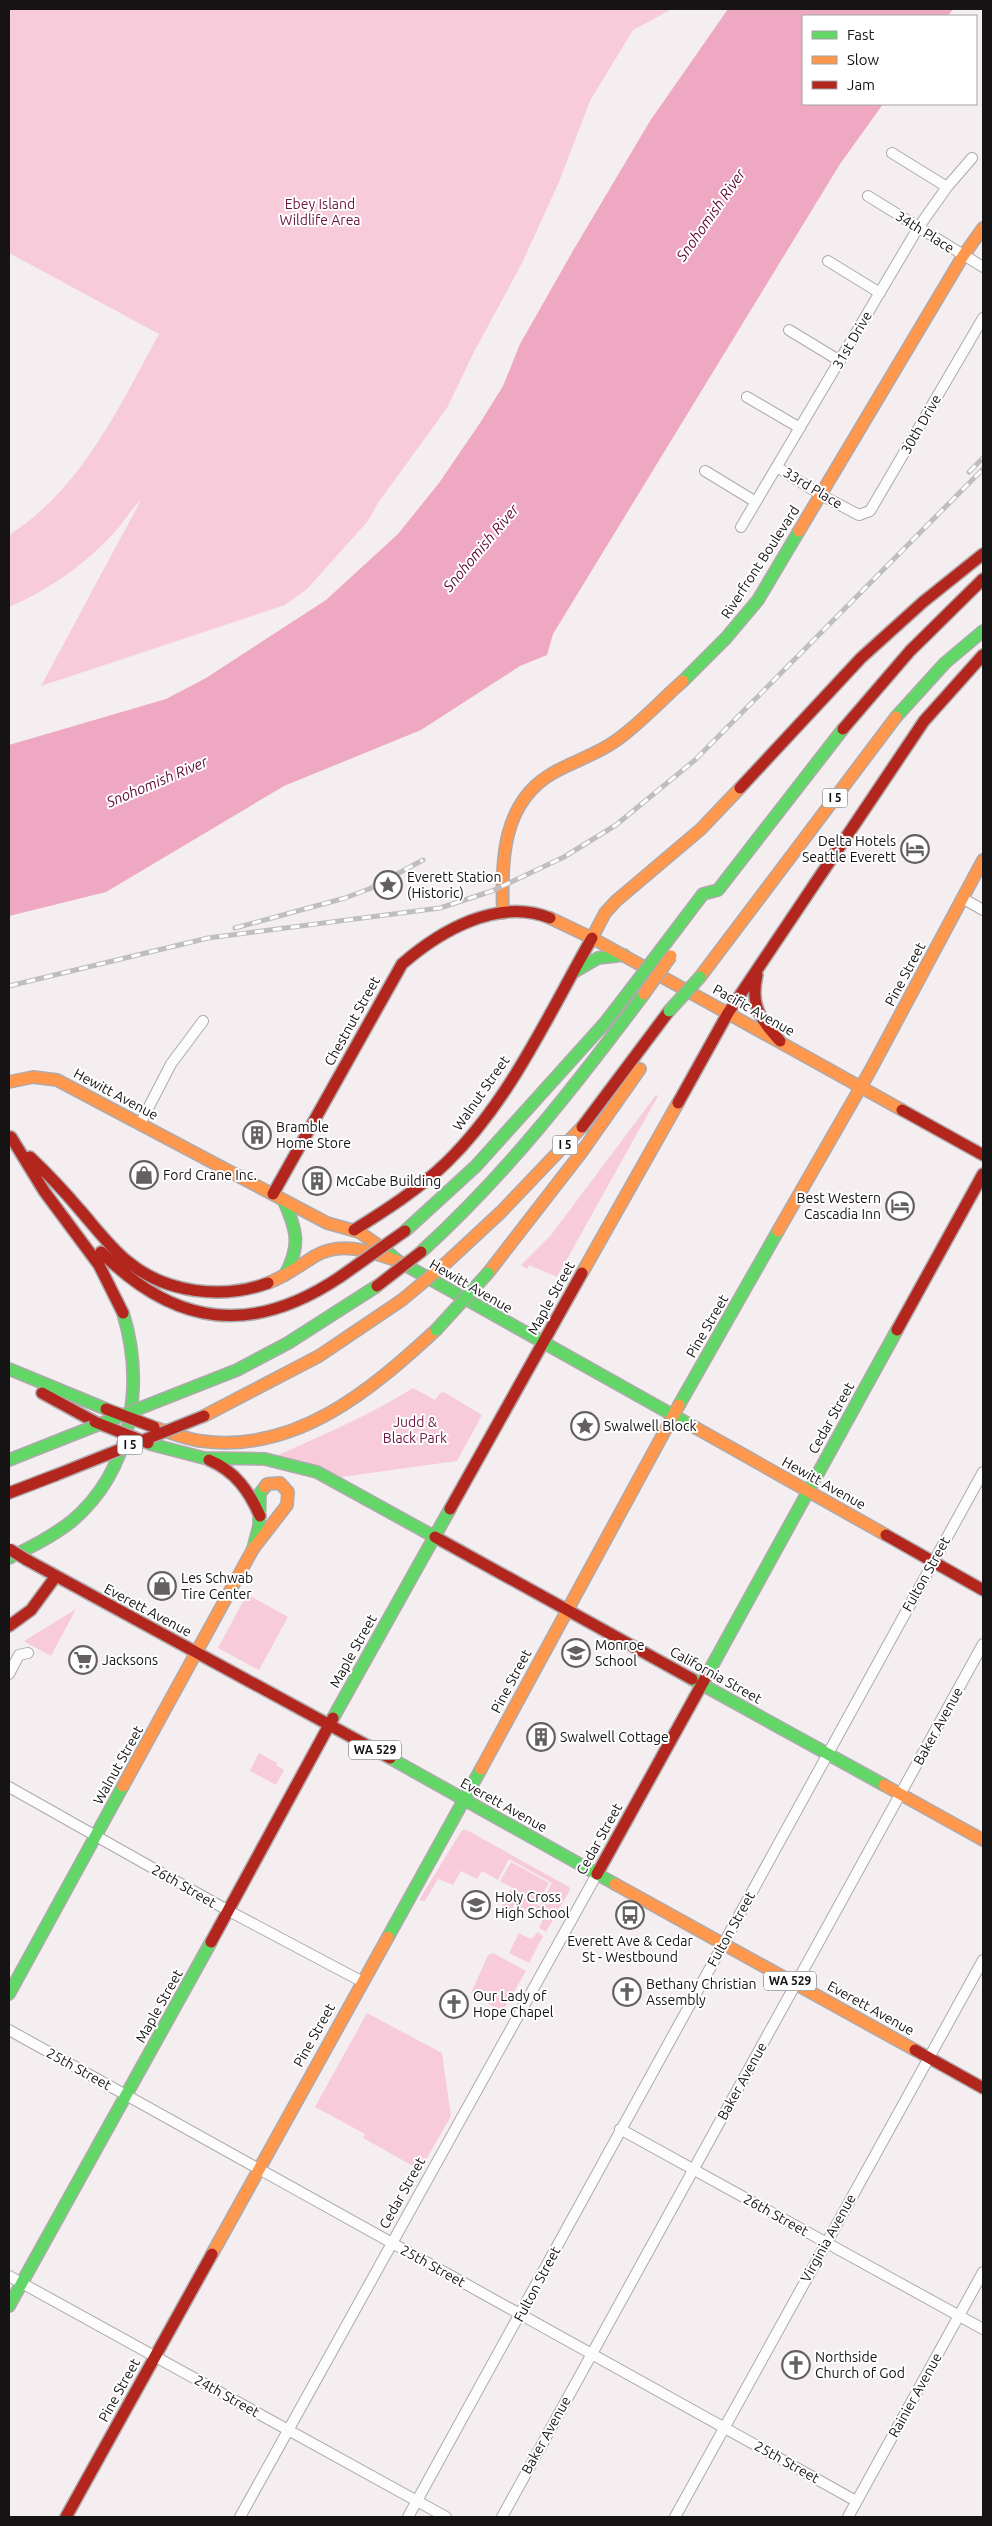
<svg xmlns="http://www.w3.org/2000/svg" width="992" height="2526" viewBox="0 0 992 2526" font-family="Ubuntu,sans-serif">
<rect width="100%" height="100%" fill="#f4eef0"/>
<path fill="#f8cbdb" d="M9,9H672L633,30L590,101L559,182L522,263L474,352L447,408L378,503L368,521L307,589L285,605L41,686L141,500C131,509 123,523 114,533C84,565 49,590 9,607V535C82,488 118,409 159,334L9,253Z
M656,1095L658,1096L557,1277L529,1265L527,1269L521,1265L551,1235Z
M413,1388L435,1400L440,1393L444,1392L482,1415L457,1461L341,1477L320,1466L278,1455C325,1434 370,1415 413,1388Z
M247,1594L288,1617L259,1670L218,1648Z
M76,1609L51,1656L25,1642L24,1641Z
M259,1753L277,1763L276,1765L284,1770L276,1785L250,1771Z
M462,1830H467L569,1887L570,1890L546,1932L539,1928L543,1919L515,1904L508,1916L499,1911L510,1890L540,1906L552,1883L509,1859L498,1880L482,1871L477,1879L461,1871L453,1885L438,1879L425,1901L419,1900Z
M511,1862L549,1883L538,1902L500,1881Z
M538,1932L543,1936L529,1963L509,1953L519,1933L531,1939Z
M493,1953L526,1971L502,2012L471,1993L488,1955Z
M367,2013L442,2053L451,2116L420,2170L363,2138L365,2134L315,2107Z"/>
<path fill="#eea8c2" d="M728,9H953L948,16H803V104H883L840,164L553,634L547,655L520,666L421,730L284,786L106,892L9,916V745L166,699L206,678L326,600L398,534L439,483L480,423L503,386L520,344L574,249L650,121Z"/>
<g fill="none" stroke-linecap="round" stroke-linejoin="round">
<defs>
<path id="street" d="M892,153L947,187
M868,196L983,267
M828,261L880,293
M789,330L840,361
M747,397L800,428
M777,467L821,495L859,515L870,511L983,318
M705,471L756,502
M741,527L918,228L947,187L972,158
M962,898L983,910
M140,1124L171,1064L203,1021
M9,1674L19,1655L28,1653
M9,1787L229,1911L361,1981
M9,2030L856,2501
M620,2129L983,2329
M9,2276L446,2517
M240,2517L597,1874
M408,2517L983,1472
M502,2517L983,1644
M675,2517L983,1960
M848,2517L983,2272"/>
<path id="fast" d="M683,681L726,638L758,600L799,531
M896,717L945,663L983,631
M718,890L843,729
M574,972L598,958L624,955
M284,1201C297,1231 301,1245 285,1275
M405,1231L476,1166L604,1024L631,989
M384,1249L398,1261L696,1428
M421,1252C506,1175 575,1086 644,994
M9,1369L106,1409
M176,1394L237,1370L288,1343L377,1286
M679,1405L778,1231
M150,1444L204,1458L265,1459L317,1472L435,1537
M9,1460L62,1439
M253,1549L259,1526L260,1493L265,1487
M9,1558C31,1547 53,1536 72,1521C132,1470 145,1385 123,1313
M707,1675L897,1330
M692,1679L884,1785
M333,1718L450,1509
M390,1758L615,1884
M388,1937L481,1769
M9,1994L123,1786
M9,2306L211,1942"/>
<path id="slow" d="M799,531L963,256L983,228
M503,913C501,861 502,802 553,773C572,762 595,755 614,742C639,725 660,701 683,681
M550,918L592,938L902,1110
M592,938L605,913L616,901L701,829L740,788
M700,977L896,717
M9,1082L33,1077L57,1080L327,1223L359,1232L384,1249
M778,1231L870,1071L983,860
M445,1264L501,1212L582,1127
M488,1273L581,1153L640,1069
M582,1273L678,1103
M268,1283C286,1276 299,1266 315,1256C342,1240 371,1252 398,1261
M204,1416L319,1356L402,1300
M157,1428C171,1433 186,1439 201,1441C296,1454 371,1390 436,1330
M696,1428L886,1535
M481,1769L679,1405
M884,1785L983,1840
M123,1786L253,1549L287,1505L288,1492L280,1483L267,1484L265,1487
M615,1884L915,2050
M212,2254L388,1937"/>
<path id="jam" d="M843,729L910,651L983,579
M740,788L861,658L923,602L983,554
M757,975C750,1006 760,1018 780,1041
M728,1013L924,721L983,655
M678,1103L728,1013
M902,1110L983,1155
M582,1127L669,1011
M11,1137L44,1191L99,1265L123,1313
M30,1157C48,1174 64,1191 80,1210C95,1227 109,1246 127,1261C165,1293 222,1300 268,1283
M273,1194L402,964C440,931 498,897 550,918
M354,1230C386,1210 419,1189 446,1163C510,1101 548,1015 592,938
M101,1252C176,1327 252,1336 340,1277
M897,1330L983,1174
M42,1393L95,1422
M209,1460C235,1471 249,1491 260,1516
M9,1493L56,1475
M450,1509L582,1273
M886,1535L983,1590
M435,1537L692,1679
M27,1560L390,1758
M9,1626L31,1610L56,1576
M597,1874L707,1675
M211,1942L333,1718
M915,2050L983,2088
M66,2517L212,2254"/>
</defs>
<use href="#street" stroke="#aea9ab" stroke-width="12"/>
<use href="#fast" stroke="#aea9ab" stroke-width="14"/>
<use href="#slow" stroke="#aea9ab" stroke-width="14"/>
<use href="#jam" stroke="#aea9ab" stroke-width="14"/>
<use href="#street" stroke="#fdfcfd" stroke-width="10"/>
<use href="#fast" stroke="#63d668" stroke-width="11"/>
<use href="#slow" stroke="#ff974d" stroke-width="11"/>
<use href="#jam" stroke="#b3261e" stroke-width="11"/>
<defs>
<path id="rail" d="M969,472L983,458
M235,928L345,898L369,889L423,860
M9,986L208,938L440,908L492,891L564,857L616,825L695,760L983,469"/>
</defs>
<use href="#rail" stroke="#bfbebf" stroke-width="5"/>
<use href="#rail" stroke="#fff" stroke-width="3" stroke-dasharray="9" stroke-linecap="butt"/>
<defs>
<path id="fast-bridge" d="M631,989L703,894L718,890
M669,1011L700,977
M436,1330L488,1273
M62,1439L176,1394"/>
<path id="slow-bridge" d="M644,994L671,956
M402,1300L445,1264"/>
<path id="jam-bridge" d="M340,1277L405,1231
M377,1286L421,1252
M106,1409L154,1427
M95,1422L148,1443
M56,1475L204,1416
M9,1549L27,1560"/>
</defs>
<use href="#fast-bridge" stroke="#aea9ab" stroke-width="14" stroke-linecap="butt"/>
<use href="#slow-bridge" stroke="#aea9ab" stroke-width="14" stroke-linecap="butt"/>
<use href="#jam-bridge" stroke="#aea9ab" stroke-width="14" stroke-linecap="butt"/>
<use href="#fast-bridge" stroke="#63d668" stroke-width="11"/>
<use href="#slow-bridge" stroke="#ff974d" stroke-width="11"/>
<use href="#jam-bridge" stroke="#b3261e" stroke-width="11"/>
</g>
<defs>
<symbol id="hotel-ring" viewBox="-11 -11 22 22"><circle r="9.5" fill="#fff" stroke="#646061" stroke-width="1.5"/><path d="M-6-4.5h1.5V1H6V5H4.5V3h-9V5H-6ZM-4 0a1.8 1.8 0 1 1 3.6 0ZM.5 0V-2.5h3Q6-2.5 6 0Z" fill="#646061"/></symbol>
<symbol id="sight-ring" viewBox="-11 -11 22 22"><circle r="9.5" fill="#fff" stroke="#646061" stroke-width="1.5"/><path d="M0-6L1.8-2.2L6-1.7L2.9 1.2L3.7 5.4L0 3.3L-3.7 5.4L-2.9 1.2L-6-1.7L-1.8-2.2Z" fill="#646061"/></symbol>
<symbol id="building-ring" viewBox="-11 -11 22 22"><circle r="9.5" fill="#fff" stroke="#646061" stroke-width="1.5"/><path d="M-4-6H4V6H1V3H-1V6H-4ZM-2.5-4.3h1.7v1.8h-1.7ZM.8-4.3h1.7v1.8H.8ZM-2.5-1h1.7V.8h-1.7ZM.8-1h1.7V.8H.8Z" fill="#646061"/></symbol>
<symbol id="shop-ring" viewBox="-11 -11 22 22"><circle r="9.5" fill="#fff" stroke="#646061" stroke-width="1.5"/><path d="M-5-2.5h2.3a2.7 3.5 0 0 1 5.4 0H5L5.5 6h-11ZM-1.5-2.5h3a1.5 2.3 0 0 0-3 0Z" fill="#646061"/></symbol>
<symbol id="school-ring" viewBox="-11 -11 22 22"><circle r="9.5" fill="#fff" stroke="#646061" stroke-width="1.5"/><path d="M0-5L7-2L0 1L-7-2ZM-4 1L0 2.5L4 1V4Q0 6-4 4Z" fill="#646061"/></symbol>
<symbol id="supermarket-ring" viewBox="-11 -11 22 22"><circle r="9.5" fill="#fff" stroke="#646061" stroke-width="1.5"/><path d="M-6-5.5h2.5l.6 2H6L4.5 2H-2.5L-4.4-4H-6ZM-1.5 3.2a1.3 1.3 0 1 0 .1 0ZM3 3.2a1.3 1.3 0 1 0 .1 0Z" fill="#646061"/></symbol>
<symbol id="bus-ring" viewBox="-11 -11 22 22"><circle r="9.5" fill="#fff" stroke="#646061" stroke-width="1.5"/><path d="M-5-6H5V4H4V6H2V4H-2V6H-4V4H-5ZM-3.5-4V0h7V-4ZM-3.5 1.2v1.5H-2V1.2ZM2 1.2v1.5H3.5V1.2Z" fill="#646061"/></symbol>
<symbol id="church-ring" viewBox="-11 -11 22 22"><circle r="9.5" fill="#fff" stroke="#646061" stroke-width="1.5"/><path d="M-1.2-6h2.4v3.5h3.3v2.4h-3.3V6h-2.4V-.1h-3.3v-2.4h3.3Z" fill="#646061"/></symbol>
</defs>
<g fill-rule="evenodd">
<use href="#hotel-ring" x="899" y="833" width="32" height="32"/>
<use href="#sight-ring" x="372" y="869" width="32" height="32"/>
<use href="#building-ring" x="241" y="1119" width="32" height="32"/>
<use href="#shop-ring" x="128" y="1159" width="32" height="32"/>
<use href="#building-ring" x="301" y="1165" width="32" height="32"/>
<use href="#hotel-ring" x="884" y="1190" width="32" height="32"/>
<use href="#sight-ring" x="569" y="1410" width="32" height="32"/>
<use href="#shop-ring" x="146" y="1570" width="32" height="32"/>
<use href="#school-ring" x="560" y="1637" width="32" height="32"/>
<use href="#supermarket-ring" x="67" y="1644" width="32" height="32"/>
<use href="#building-ring" x="525" y="1721" width="32" height="32"/>
<use href="#school-ring" x="460" y="1889" width="32" height="32"/>
<use href="#bus-ring" x="614" y="1899" width="32" height="32"/>
<use href="#church-ring" x="611" y="1976" width="32" height="32"/>
<use href="#church-ring" x="438" y="1988" width="32" height="32"/>
<use href="#church-ring" x="780" y="2349" width="32" height="32"/>
</g>
<g text-anchor="middle" stroke-width="4" stroke-linejoin="round" paint-order="stroke">
<g fill="#fff" stroke="#5c5a5a" stroke-width="1">
<rect x="822.5" y="788.5" width="25" height="19" rx="4"/>
<rect x="552.5" y="1135.5" width="25" height="19" rx="4"/>
<rect x="117.5" y="1435.5" width="25" height="19" rx="4"/>
<rect x="349" y="1740.5" width="52" height="19" rx="4"/>
<rect x="764" y="1971.5" width="52" height="19" rx="4"/>
</g>
<g font-size="12" font-weight="bold" fill="#161314">
<text x="835" y="802">I 5</text>
<text x="565" y="1149">I 5</text>
<text x="130" y="1449">I 5</text>
<text x="375" y="1754">WA 529</text>
<text x="790" y="1985">WA 529</text>
</g>
<g font-size="14" fill="#6b153f" stroke="#fff">
<text x="320" y="209">Ebey Island<tspan x="320" dy="16">Wildlife Area</tspan></text>
<text x="415" y="1427">Judd &amp;<tspan x="415" dy="16">Black Park</tspan></text>
</g>
<g font-size="14" fill="#161314" stroke="#fff">
<text transform="translate(925 232) rotate(32)" y="5">34th Place</text>
<text transform="translate(852 340) rotate(-60)" y="5">31st Drive</text>
<text transform="translate(921 424) rotate(-60)" y="5">30th Drive</text>
<text transform="translate(813 488) rotate(31)" y="5">33rd Place</text>
<text transform="translate(760 562) rotate(-57)" y="5">Riverfront Boulevard</text>
<text transform="translate(905 974) rotate(-62)" y="5">Pine Street</text>
<text transform="translate(754 1010) rotate(29)" y="5">Pacific Avenue</text>
<text transform="translate(352 1021) rotate(-61)" y="5">Chestnut Street</text>
<text transform="translate(481 1093) rotate(-55)" y="5">Walnut Street</text>
<text transform="translate(116 1094) rotate(28)" y="5">Hewitt Avenue</text>
<text transform="translate(471 1286) rotate(30)" y="5">Hewitt Avenue</text>
<text transform="translate(551 1298) rotate(-61)" y="5">Maple Street</text>
<text transform="translate(707 1326) rotate(-60)" y="5">Pine Street</text>
<text transform="translate(831 1418) rotate(-61)" y="5">Cedar Street</text>
<text transform="translate(824 1483) rotate(29)" y="5">Hewitt Avenue</text>
<text transform="translate(926 1574) rotate(-61)" y="5">Fulton Street</text>
<text transform="translate(148 1610) rotate(28)" y="5">Everett Avenue</text>
<text transform="translate(353 1651) rotate(-61)" y="5">Maple Street</text>
<text transform="translate(716 1675) rotate(29)" y="5">California Street</text>
<text transform="translate(511 1681) rotate(-62)" y="5">Pine Street</text>
<text transform="translate(938 1726) rotate(-61)" y="5">Baker Avenue</text>
<text transform="translate(118 1765) rotate(-61)" y="5">Walnut Street</text>
<text transform="translate(504 1805) rotate(29)" y="5">Everett Avenue</text>
<text transform="translate(599 1839) rotate(-61)" y="5">Cedar Street</text>
<text transform="translate(184 1886) rotate(30)" y="5">26th Street</text>
<text transform="translate(731 1929) rotate(-61)" y="5">Fulton Street</text>
<text transform="translate(159 2006) rotate(-61)" y="5">Maple Street</text>
<text transform="translate(871 2008) rotate(29)" y="5">Everett Avenue</text>
<text transform="translate(314 2035) rotate(-61)" y="5">Pine Street</text>
<text transform="translate(79 2069) rotate(29)" y="5">25th Street</text>
<text transform="translate(742 2081) rotate(-61)" y="5">Baker Avenue</text>
<text transform="translate(402 2193) rotate(-61)" y="5">Cedar Street</text>
<text transform="translate(776 2215) rotate(29)" y="5">26th Street</text>
<text transform="translate(828 2238) rotate(-61)" y="5">Virginia Avenue</text>
<text transform="translate(433 2266) rotate(29)" y="5">25th Street</text>
<text transform="translate(537 2284) rotate(-62)" y="5">Fulton Street</text>
<text transform="translate(119 2390) rotate(-61)" y="5">Pine Street</text>
<text transform="translate(915 2395) rotate(-61)" y="5">Rainier Avenue</text>
<text transform="translate(227 2396) rotate(29)" y="5">24th Street</text>
<text transform="translate(546 2435) rotate(-61)" y="5">Baker Avenue</text>
<text transform="translate(787 2462) rotate(29)" y="5">25th Street</text>
</g>
<g font-size="14" fill="#161314" stroke="#fff" text-anchor="start">
<text x="896" y="846" text-anchor="end">Delta Hotels<tspan x="896" dy="16">Seattle Everett</tspan></text>
<text x="407" y="882">Everett Station<tspan x="407" dy="16">(Historic)</tspan></text>
<text x="276" y="1132">Bramble<tspan x="276" dy="16">Home Store</tspan></text>
<text x="163" y="1180">Ford Crane Inc.</text>
<text x="336" y="1186">McCabe Building</text>
<text x="881" y="1203" text-anchor="end">Best Western<tspan x="881" dy="16">Cascadia Inn</tspan></text>
<text x="604" y="1431">Swalwell Block</text>
<text x="181" y="1583">Les Schwab<tspan x="181" dy="16">Tire Center</tspan></text>
<text x="595" y="1650">Monroe<tspan x="595" dy="16">School</tspan></text>
<text x="102" y="1665">Jacksons</text>
<text x="560" y="1742">Swalwell Cottage</text>
<text x="495" y="1902">Holy Cross<tspan x="495" dy="16">High School</tspan></text>
<text x="630" y="1946" text-anchor="middle">Everett Ave &amp; Cedar<tspan x="630" dy="16">St - Westbound</tspan></text>
<text x="646" y="1989">Bethany Christian<tspan x="646" dy="16">Assembly</tspan></text>
<text x="473" y="2001">Our Lady of<tspan x="473" dy="16">Hope Chapel</tspan></text>
<text x="815" y="2362">Northside<tspan x="815" dy="16">Church of God</tspan></text>
</g>
<g font-size="15" font-style="italic" fill="#610836" stroke="#fff">
<text transform="translate(711 215) rotate(-55)" y="5">Snohomish River</text>
<text transform="translate(481 548) rotate(-50)" y="5">Snohomish River</text>
<text transform="translate(157 782) rotate(-23)" y="5">Snohomish River</text>
</g>
</g>
<rect width="992" height="2526" fill="none" stroke="#161314" stroke-width="20"/>
<rect x="802" y="15" width="175" height="90" fill="#ffffff" stroke="#a2a1a1"/>
<rect x="812" y="31" width="25" height="8" fill="#63d668" stroke="#a2a1a1"/>
<text x="847" y="40" font-size="15" fill="#161314">Fast</text>
<rect x="812" y="56" width="25" height="8" fill="#ff974d" stroke="#a2a1a1"/>
<text x="847" y="65" font-size="15" fill="#161314">Slow</text>
<rect x="812" y="81" width="25" height="8" fill="#b3261e" stroke="#a2a1a1"/>
<text x="847" y="90" font-size="15" fill="#161314">Jam</text>
</svg>
